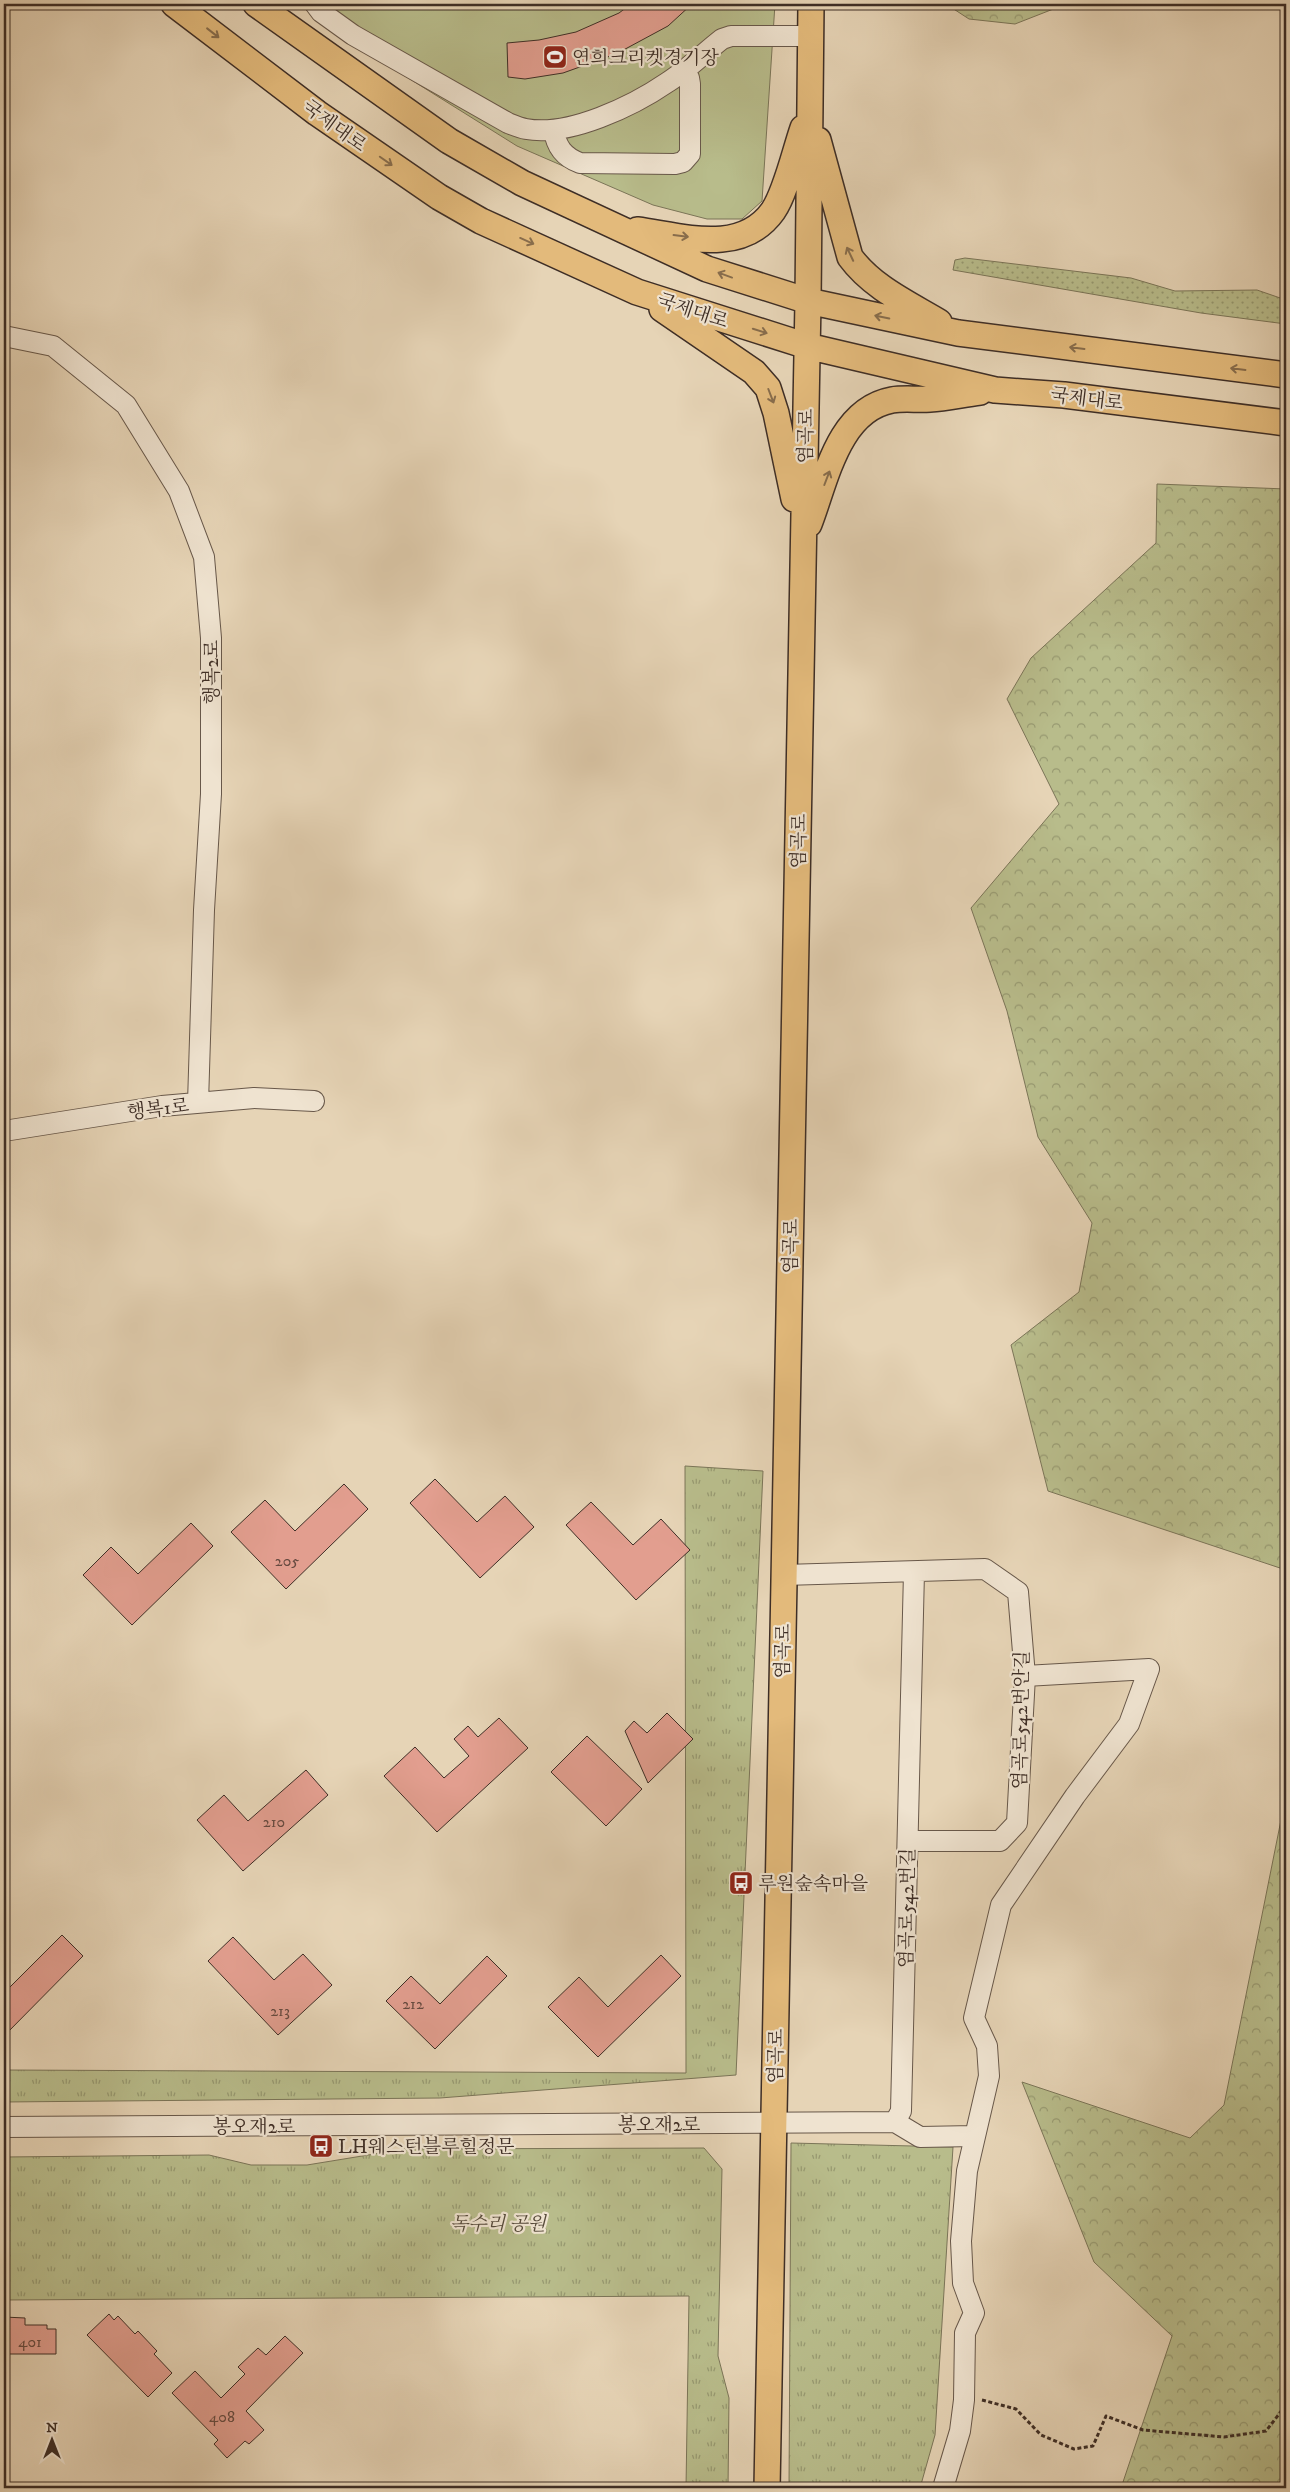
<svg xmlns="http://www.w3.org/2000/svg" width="1290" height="2492" viewBox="0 0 1290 2492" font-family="'IM FELL DW Pica','Noto Serif KR',serif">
<defs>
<pattern id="grass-dots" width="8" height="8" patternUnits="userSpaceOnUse" patternTransform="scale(1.25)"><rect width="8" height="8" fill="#b8bc8b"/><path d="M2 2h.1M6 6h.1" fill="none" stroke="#979971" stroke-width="1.8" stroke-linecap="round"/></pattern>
<pattern id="forest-crowns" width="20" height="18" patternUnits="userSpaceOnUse" patternTransform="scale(1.25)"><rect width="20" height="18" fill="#b8bc8b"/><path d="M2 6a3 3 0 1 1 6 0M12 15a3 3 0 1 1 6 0" fill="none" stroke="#979971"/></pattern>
<pattern id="park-tufts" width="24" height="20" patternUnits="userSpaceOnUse" patternTransform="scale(1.25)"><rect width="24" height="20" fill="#b8bc8b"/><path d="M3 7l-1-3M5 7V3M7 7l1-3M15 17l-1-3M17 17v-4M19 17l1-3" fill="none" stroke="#979971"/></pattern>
</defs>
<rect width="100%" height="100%" fill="#e6d4b6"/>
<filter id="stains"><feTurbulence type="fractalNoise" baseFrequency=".004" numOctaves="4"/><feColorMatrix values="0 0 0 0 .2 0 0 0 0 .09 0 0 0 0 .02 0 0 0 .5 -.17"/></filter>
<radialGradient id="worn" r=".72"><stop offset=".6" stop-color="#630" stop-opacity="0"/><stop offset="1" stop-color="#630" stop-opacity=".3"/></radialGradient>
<path fill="url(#grass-dots)" stroke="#7b7558" d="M965,258L1131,278L1175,291L1257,290L1286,300V324L1201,313L953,270L955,260Z"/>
<path fill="url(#forest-crowns)" stroke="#7b7558" d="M946,4H1228L1178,8L1061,6L1015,24L969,19Z
M1157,484L1286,489V1570L1048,1491L1011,1345L1079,1292L1092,1223L1038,1137L1007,1011L971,908L1059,804L1007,699L1031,658L1156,543Z
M1286,1795V2488H1121L1172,2336L1094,2262L1022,2082L1190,2138L1224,2105Z"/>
<path fill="url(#park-tufts)" stroke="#7b7558" d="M685,1466L763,1471L736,2075L440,2098L4,2102V2070L686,2073Z
M791,2143L953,2147L935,2435L920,2488H789Z
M704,2148L722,2169L718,2356L729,2398L728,2488H686L689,2296L4,2300V2157L209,2155L251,2165H307L405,2149Z"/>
<path fill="#b8bc8b" stroke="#7b7558" d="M301,4H775L762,201L742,219H707L653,205L517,146L330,29Z"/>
<path fill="#e29e8f" stroke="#3e2e26" d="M631,4H692L668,26L616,54L563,73L525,79L508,77L507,43L539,40L576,32L619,13Z
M435,1479L477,1522L505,1496L534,1527L480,1578L410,1503Z
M344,1484L368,1509L286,1589L231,1532L265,1500L295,1531Z
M591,1502L633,1545L661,1519L690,1550L636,1600L566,1525Z
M191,1523L213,1546L132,1625L83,1575L111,1547L138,1574Z
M667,1713L693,1739L648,1783L625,1731L634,1721L647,1733Z
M499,1718L528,1748L437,1832L384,1776L415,1747L444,1778L469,1756L454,1739L468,1726L478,1737Z
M587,1736L642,1789L606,1826L551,1772Z
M306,1770L328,1795L243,1871L197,1820L224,1795L248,1821Z
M62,1935L83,1956L4,2036V1993Z
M233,1937L274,1980L303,1954L332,1985L278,2035L208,1961Z
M661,1955L681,1976L598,2057L548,2007L579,1977L608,2007Z
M487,1956L507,1976L435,2049L386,2001L411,1976L440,2004Z
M109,2314L114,2320L118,2316L135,2334L138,2331L157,2351L154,2354L172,2373L148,2397L87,2335Z
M4,2317L25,2318V2325H47V2329H56V2354H4Z
M285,2336L303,2353L246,2411L264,2430L249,2444L245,2441L227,2458L214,2444L218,2440L172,2393L195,2371L221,2398L245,2374L238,2367L258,2348L266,2355Z"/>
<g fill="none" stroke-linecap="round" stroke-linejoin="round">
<defs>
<path id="minor" d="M315,4L321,12L353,35L508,123C513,125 520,128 526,129C569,137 633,106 668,82C687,70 704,53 722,39L731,36H810
M554,130C556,147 564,157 580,163L675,164L683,162L690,154V84L689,78L683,70
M4,336L53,346L126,405L179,491L204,557L211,638V794L204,910L198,1103
M4,1131L162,1106L254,1098L314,1101
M784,1575L985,1569L1018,1592L1025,1676L1017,1823L1000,1841H908
M895,2122L920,2137L974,2136
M4,2127L895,2122L901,2111L914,1572
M943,2488L960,2431L964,2400L965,2333L974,2313L963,2283L961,2241L967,2171L989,2076L987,2046L974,2018L1001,1905L1075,1796L1129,1724L1149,1669L1025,1676"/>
<path id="major" d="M174,4L317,113L439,197L481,221L637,292L807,346L995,390L1064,395L1286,423
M256,4L449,141L522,183L707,269L808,301L958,333L1286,375
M818,140L850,257C872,287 907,303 939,322
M637,230C682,236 741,256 773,211C786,192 795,151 803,128
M662,309L754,372L768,388L776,413L794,499
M809,524C826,480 838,410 892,400C904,398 918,400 930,399C947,398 963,394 980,392
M767,2488L808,301L811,4"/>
</defs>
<use href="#minor" stroke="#68584a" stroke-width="22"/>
<use href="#major" stroke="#3e2e26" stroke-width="28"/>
<path stroke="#3e2e26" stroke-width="3" stroke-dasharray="4 2.5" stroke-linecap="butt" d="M982,2400L1016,2409L1041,2435L1074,2449L1093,2446L1106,2416L1143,2430L1224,2437L1266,2431L1286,2405"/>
<use href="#minor" stroke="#efe3d0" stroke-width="20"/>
<use href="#major" stroke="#e3ba7b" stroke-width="25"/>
</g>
<defs><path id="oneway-shaft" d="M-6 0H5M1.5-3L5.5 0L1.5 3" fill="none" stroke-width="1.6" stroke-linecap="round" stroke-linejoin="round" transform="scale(1.25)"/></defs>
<g stroke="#886d4c">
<use href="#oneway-shaft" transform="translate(213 33) rotate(38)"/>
<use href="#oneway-shaft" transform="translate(386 161) rotate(35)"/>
<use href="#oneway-shaft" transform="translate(681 236) rotate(7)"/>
<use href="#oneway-shaft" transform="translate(527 241) rotate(24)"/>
<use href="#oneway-shaft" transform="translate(850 254) rotate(-115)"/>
<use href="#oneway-shaft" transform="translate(725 275) rotate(-160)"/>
<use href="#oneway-shaft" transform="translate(882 317) rotate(-168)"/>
<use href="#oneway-shaft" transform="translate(760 331) rotate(18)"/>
<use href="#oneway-shaft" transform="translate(1077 348) rotate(-173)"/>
<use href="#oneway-shaft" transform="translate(1238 369) rotate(-173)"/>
<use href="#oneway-shaft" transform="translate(771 396) rotate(69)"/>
<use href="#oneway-shaft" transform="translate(827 478) rotate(-69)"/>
</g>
<defs>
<symbol id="stadium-square" viewBox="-11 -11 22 22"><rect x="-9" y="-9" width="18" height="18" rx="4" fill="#8f2418" stroke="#efe3d0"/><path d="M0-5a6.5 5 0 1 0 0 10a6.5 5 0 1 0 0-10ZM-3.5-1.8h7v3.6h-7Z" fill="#fff"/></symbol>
<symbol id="bus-square" viewBox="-11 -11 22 22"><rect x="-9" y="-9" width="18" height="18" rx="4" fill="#8f2418" stroke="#efe3d0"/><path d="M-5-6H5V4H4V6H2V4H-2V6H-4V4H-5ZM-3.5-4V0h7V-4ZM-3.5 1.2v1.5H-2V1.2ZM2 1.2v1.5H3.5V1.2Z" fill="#fff"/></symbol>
</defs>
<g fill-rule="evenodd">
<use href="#stadium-square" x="541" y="43" width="28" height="28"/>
<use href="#bus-square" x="727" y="1869" width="28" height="28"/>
<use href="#bus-square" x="307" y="2132" width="28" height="28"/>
</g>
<g text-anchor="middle" stroke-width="4.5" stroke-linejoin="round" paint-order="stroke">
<g font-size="16" fill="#674a40">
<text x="287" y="1566">205</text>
<text x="274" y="1827">210</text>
<text x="413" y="2009">212</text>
<text x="280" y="2016">213</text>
<text x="30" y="2347">401</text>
<text x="222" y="2422">408</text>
</g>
<g font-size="19" fill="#3e2e26" stroke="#efe3d0" text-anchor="start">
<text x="572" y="64">연희크리켓경기장</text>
<text x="758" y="1890">루원숲속마을</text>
<text x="338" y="2153">LH웨스턴블루힐정문</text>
</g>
<g font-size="19" fill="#3e2e26" stroke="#efe3d0">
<text transform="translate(335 125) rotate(36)" y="7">국제대로</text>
<text transform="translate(693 310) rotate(18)" y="7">국제대로</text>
<text transform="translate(1087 398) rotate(7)" y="7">국제대로</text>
<text transform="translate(805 436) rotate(-89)" y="7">염곡로</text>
<text transform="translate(211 672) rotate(-90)" y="7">행복2로</text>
<text transform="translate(798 841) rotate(-89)" y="7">염곡로</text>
<text transform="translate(158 1108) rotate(-7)" y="7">행복1로</text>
<text transform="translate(790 1246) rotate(-89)" y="7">염곡로</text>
<text transform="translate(782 1651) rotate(-89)" y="7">염곡로</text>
<text transform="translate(1020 1720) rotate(-89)" y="7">염곡로542번안길</text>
<text transform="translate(906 1908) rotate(-89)" y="7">염곡로542번길</text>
<text transform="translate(775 2056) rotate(-89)" y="7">염곡로</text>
<text x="659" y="2131">봉오재2로</text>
<text x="254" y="2133">봉오재2로</text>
</g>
<g font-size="19" font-style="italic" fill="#564a3a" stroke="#efe3d0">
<text x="498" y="2230">독수리 공원</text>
</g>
</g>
<rect width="1290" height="2492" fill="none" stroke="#e6d4b6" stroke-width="20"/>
<rect x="5" y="5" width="1280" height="2482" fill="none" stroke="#3e2e26" stroke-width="2.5"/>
<rect x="10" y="10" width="1270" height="2472" fill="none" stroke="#3e2e26"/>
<g transform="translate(52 2440)" stroke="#efe3d0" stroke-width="4" paint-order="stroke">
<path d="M0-4L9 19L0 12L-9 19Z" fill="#3e2e26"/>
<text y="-8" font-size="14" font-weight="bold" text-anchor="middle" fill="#3e2e26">N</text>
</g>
<rect width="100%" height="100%" filter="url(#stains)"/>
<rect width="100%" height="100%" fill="url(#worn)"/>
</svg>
